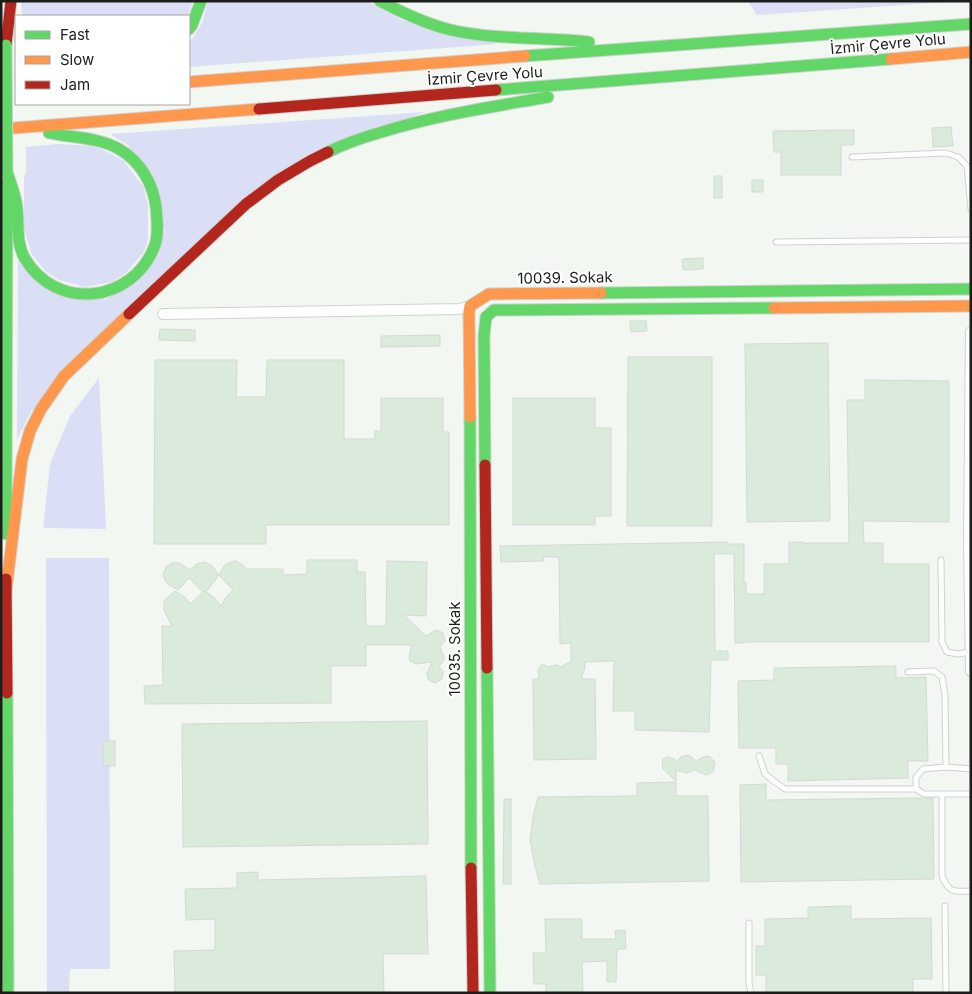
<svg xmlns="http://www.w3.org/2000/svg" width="972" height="994" viewBox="0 0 972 994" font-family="Inter,sans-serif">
<rect width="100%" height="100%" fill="#f2f7f2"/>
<path fill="#dbdff6" d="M21,1H193L188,16H22Z
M208,1H367L402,20L498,44L189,67V44L202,23Z
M748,1H962L757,15Z
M425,112L306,155L32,410L17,440L18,259L32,277L106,300L165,232L128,145L110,134Z
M57,144L96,146L124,161L144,188L148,206V240L144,252L125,274L112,282L85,287L59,280L45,271L31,253L24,228V175H26V147Z
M99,378L106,529L43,528L50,464L70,416Z
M46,558H109L110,969H70L69,993H47Z"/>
<path fill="#daeadb" stroke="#d5d9d5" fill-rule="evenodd" d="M951,127L953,146L933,147L932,128Z
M854,130V145H841V175H781V152H774L773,131Z
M714,176H722V198H714Z
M752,180H763V192H752Z
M703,258V269L683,270L682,259Z
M630,321H646L647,331L631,332Z
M160,329L195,330V341L159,340Z
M440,335V346L381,347V336Z
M828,343L830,521L747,522L745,344Z
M628,357H712V526H627Z
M155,360H237L236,397H266L267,360H344V439H375V431H381V398H443V432H449V525H266V544H154Z
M865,380L949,381V522L863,521L864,543H883V564H929V642H745V643H735L734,554H714L715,651H728V660H711L709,732L635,730V711H613L614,661L585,662V668L581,679H595L596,759L534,760L533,679H539L538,670L541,665H544L548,667L556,665L562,667L565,664L571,662V643L560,644L559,557H543L544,561L501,562L500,546L728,542V544H744V582H746V594H764V564H789V542H804V543H849L847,400H865Z
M513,398H595V428H611V516H595V525H513Z
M307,560H357V572H365L366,626H386L387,561L427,562L426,616L404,615L426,636L436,630L443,633L445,641L440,647L444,657L443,662L439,666L443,672L442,679L437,682L435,683L430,681L428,679L427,673L432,662L416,664L410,661L409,656L412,645H366V666H331V703L145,704L144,686L163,685L162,626H172L164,610V602L167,598L175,591L185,597L190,604L203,592L189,578L178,590L168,584L165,581L163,573L167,566L174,562L178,563L181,564L190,570L197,564L205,562L212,566L219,575L224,566L228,563L236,561L243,565L246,569H283V575L307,574ZM219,575L233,590L226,597L221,606L214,597L206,592Z
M896,666V678L926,677L928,761H908V778L788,781V764H776V748H739L738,681L774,680V668Z
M427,721L428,844L183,847L182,724Z
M103,741H115V766H103Z
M687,755L692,757L696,761L703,757L709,756L715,762L714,771L709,774L706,775L695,770L686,773L676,770V781L663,769L662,762L663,759L667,757L672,758L677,761L681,757Z
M676,782V796H708L709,881L540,884L535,866L530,840L533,817L538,797L637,796V783Z
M766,784V800L921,798H933L934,879L741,882L740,785Z
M504,799H511V884H503Z
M258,872V880L426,876L428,954H383L384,993H175L174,951L215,950V919L186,920L185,889L237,888V873Z
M851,906V919L931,918L932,979H913V993H766V975H756V946H765V919L808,918V907Z
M545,919H582V939H616L615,931L625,930L626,949H617L616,982H607V961L582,962L583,993H546V984H534L533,953H546Z"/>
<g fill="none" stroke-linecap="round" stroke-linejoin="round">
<defs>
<path id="lane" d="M852,157L946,153L958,157L967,166L971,209
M776,242L971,240
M941,560L942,642L947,652L958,654L970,652
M908,672L934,671L942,677L945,695L946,767L971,769
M759,756L765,774L775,782L785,789H916
M946,767L923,769L916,777V789L924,794H971
M942,795V876C949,893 954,892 971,891
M945,906L946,993
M749,923V983L751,993"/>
<path id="street" d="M163,314L459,309L470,306
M971,332L969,539L971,671"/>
<path id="fast" d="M380,1C403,13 426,24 451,30C496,40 543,37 589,42
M189,29L192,25L201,1
M525,56L971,24
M496,90L891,59
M328,152C346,143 364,137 382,132C437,115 492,107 548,97
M7,172C11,184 16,196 17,208C19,224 16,242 24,257C55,312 133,304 155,245C159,233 157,219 156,207C153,183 140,161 119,149C98,137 72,138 49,133
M601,293L971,289
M470,417L471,868
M485,465L484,336L486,317L494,310L774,308
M6,534L7,182
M487,668L490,993
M7,693L8,993"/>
<path id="slow" d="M891,59L971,52
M189,82L525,56
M1,129L259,109
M774,308L971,306
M470,417L469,312L470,306L489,294L601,293
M6,591L22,459L30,431L41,409L64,376L129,314"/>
<path id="jam" d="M6,45L11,1
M259,109L496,90
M129,314L246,204L278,180L310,161L328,152
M485,465L487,668
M6,579L7,693
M471,868L473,993"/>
</defs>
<use href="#lane" stroke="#cfd3cf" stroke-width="7"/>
<use href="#street" stroke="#cfd3cf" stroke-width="12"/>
<use href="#fast" stroke="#cfd3cf" stroke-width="13"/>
<use href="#slow" stroke="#cfd3cf" stroke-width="13"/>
<use href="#jam" stroke="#cfd3cf" stroke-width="13"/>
<use href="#lane" stroke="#fdfefd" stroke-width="5"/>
<use href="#street" stroke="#fdfefd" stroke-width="10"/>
<use href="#fast" stroke="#63d668" stroke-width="11"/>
<use href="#slow" stroke="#ff974d" stroke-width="11"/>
<use href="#jam" stroke="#b3261e" stroke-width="11"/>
<defs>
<path id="fast-bridge" d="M6,45L7,172"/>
</defs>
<use href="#fast-bridge" stroke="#cfd3cf" stroke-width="13" stroke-linecap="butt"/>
<use href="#fast-bridge" stroke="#63d668" stroke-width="11"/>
</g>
<g text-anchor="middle" stroke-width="4" stroke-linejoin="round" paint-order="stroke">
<g font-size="15" fill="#1b1e1b" stroke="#fff">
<text transform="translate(888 44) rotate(-5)" y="5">İzmir Çevre Yolu</text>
<text transform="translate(485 76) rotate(-4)" y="5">İzmir Çevre Yolu</text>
<text transform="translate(565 278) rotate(-1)" y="5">10039. Sokak</text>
<text transform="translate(455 649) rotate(-90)" y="5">10035. Sokak</text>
</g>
</g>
<rect width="972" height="994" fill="none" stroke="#1b1e1b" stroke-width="5"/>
<rect x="15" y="15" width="175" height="90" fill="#ffffff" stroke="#a4a5a4"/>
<rect x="25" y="31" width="25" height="8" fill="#63d668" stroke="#a4a5a4"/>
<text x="60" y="40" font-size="15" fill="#1b1e1b">Fast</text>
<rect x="25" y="56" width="25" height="8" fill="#ff974d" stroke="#a4a5a4"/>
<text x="60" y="65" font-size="15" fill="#1b1e1b">Slow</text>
<rect x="25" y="81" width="25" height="8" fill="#b3261e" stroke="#a4a5a4"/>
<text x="60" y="90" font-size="15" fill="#1b1e1b">Jam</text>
</svg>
